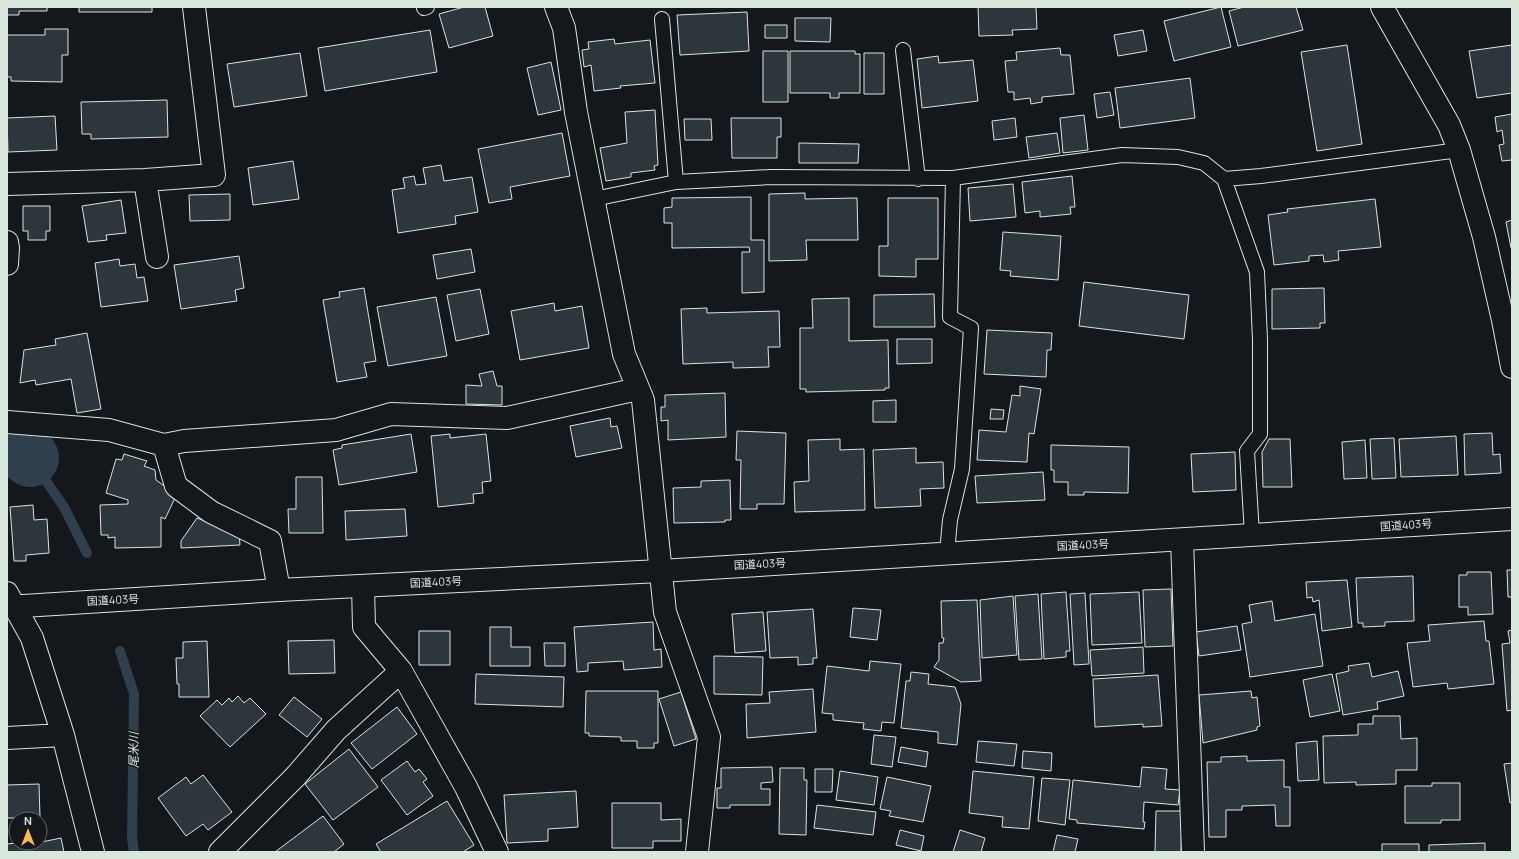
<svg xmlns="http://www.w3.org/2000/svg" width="1519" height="859" viewBox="0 0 1519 859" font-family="Manrope,'Noto Sans JP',sans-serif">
<rect width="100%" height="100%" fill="#14181c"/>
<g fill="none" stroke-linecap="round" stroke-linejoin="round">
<path stroke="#2f3f4d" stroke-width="10" d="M30,458L64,507L87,553
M120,651L134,694L132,838L134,852"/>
<path stroke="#2f3f4d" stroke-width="58" d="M22,445L30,458"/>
</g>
<path fill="#2c363c" stroke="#d8e6dc" d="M7,7H47V11H19V15H7Z
M79,7H152V12H79Z
M464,7H485L493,36L449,48L439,14Z
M978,7H1036L1037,29L1012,30L1013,35L979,36Z
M1221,7L1231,47L1174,61L1164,21Z
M1244,7H1296L1303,30L1238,46L1229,11Z
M747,12L749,51L680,55L677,15Z
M795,18H831L830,42L795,41Z
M765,25H787V38H765Z
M45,29H68V55H62V82L11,81V77H7V35H45Z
M430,30L437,72L325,91L318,48Z
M1143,30L1147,51L1118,56L1114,35Z
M614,39L615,44L650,40L655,83L620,86L621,88L594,91L591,65L584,67L582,50L589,49L588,42Z
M1347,45L1362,144L1317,151L1301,52Z
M1512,45V93L1477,98L1469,51Z
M1060,48L1061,55H1070L1074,94L1042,97V102L1031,104L1030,98L1014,100V92H1008L1005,61L1017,60L1016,52Z
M763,51H788V102H763Z
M790,51H855V54H860V93H839V98H830V93H790Z
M300,53L307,96L234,107L227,64Z
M864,53H884V94H864Z
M938,56L939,63L973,60L978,101L922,108L917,59Z
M551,62L561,110L538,115L527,68Z
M1190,78L1195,118L1120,128L1115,88Z
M1110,92L1114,115L1097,118L1094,94Z
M167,100L168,137L91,139V134H82L81,102Z
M655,110L658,165L654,166L655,170L631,173V177L606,181L600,148L627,143L625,112Z
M1512,114V160L1502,161L1499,145L1504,144L1502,130L1497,132L1495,117Z
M1084,115L1088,150L1063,153L1060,118Z
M55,116L57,150L8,152L7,118Z
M731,118H781V137H777V158H732Z
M1015,118L1017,137L994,140L992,121Z
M684,119H711L712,140H685Z
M562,133L570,176L510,187L512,199L489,203L478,149Z
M1057,133L1060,153L1029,158L1026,137Z
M799,143L859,144L858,163H799Z
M293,161L299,199L253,205L248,168Z
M441,165L444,181L472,177L478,212L455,216L456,224L398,233L392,190L405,188L403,178L414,176L416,185L426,184L423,168Z
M1072,176L1075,207H1070L1071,214L1040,217V211L1025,213L1022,182Z
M1013,184L1016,217L970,221L968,188Z
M805,193V199L857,198L858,240H806L807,260L769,261V194Z
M230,194V220L190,221L189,195Z
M751,197V240H764V292L742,293V252H750L749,247L672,248V223H664V208L672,207V198Z
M888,198H938V259H916V277L879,276V246H888Z
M1375,199L1381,247L1338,251L1339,260L1324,262L1323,255L1309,256V261L1274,265L1268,215L1288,212L1287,209Z
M121,200L126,233L106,235L107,240L88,242L82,206Z
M23,206H50V231H46V240H28V231H23Z
M1512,220V248H1511L1506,222Z
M1003,232L1061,236L1058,280L1010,276L1011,271L1000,270Z
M471,249L475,272L437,279L433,255Z
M239,256L244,288L235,290L237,301L181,309L174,265Z
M119,259L120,266L135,264L137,278L144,277L148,301L101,307L95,263Z
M1084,282L1189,295L1184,339L1079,326Z
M364,288L376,361L364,363L367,377L337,382L323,300L340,297L339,292Z
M1324,288L1325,323H1320V328L1272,329V289Z
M480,289L489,334L456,341L447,295Z
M934,294L935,327H874V295Z
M436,297L447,356L388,366L377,307Z
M849,298V341L888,340L889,388H885V390L806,392V389H800V328H813L812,299Z
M554,303L555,311L582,306L589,348L520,360L511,311Z
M707,308V313L779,311L780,347H768L769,367L733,368V362L683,364L681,309Z
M987,330L1052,333L1051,350H1047L1046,377L984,374Z
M87,333L101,409L77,413L71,379L36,385L35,380L20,383L24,350L56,345L55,339Z
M897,339H932V363L897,364Z
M493,371L497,386H502V405L466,404V385L482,386L479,374Z
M1020,386L1041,389L1034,434L1029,433L1027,462L977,460L979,430L1006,432L1012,395L1020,396Z
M725,393L726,437L668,440V420L661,421V407H665V395Z
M896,400V422H873V401Z
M991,409L1004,410L1003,419H990Z
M610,418L611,427L617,426L622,448L576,457L570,426Z
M737,431L786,433L784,504H757V509H740L741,460H736Z
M1492,433L1493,455L1500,454L1501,473L1465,475L1464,434Z
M411,434L417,472L339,485L333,450L342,448V445Z
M450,434V438L486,434L491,481L482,482L483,493L473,494L474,503L438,507L431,436Z
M1456,436L1458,475L1401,477L1399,439Z
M1394,438L1396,478L1372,479L1370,439Z
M840,439V450L864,449L865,510L795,512L794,482L809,481L808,440Z
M1269,439H1290L1292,487H1263L1262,452Z
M1365,440L1367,478L1344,479L1342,442Z
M1051,445L1129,447L1128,493L1084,492V495H1068V482H1054V470H1051Z
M916,448V463L943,462L944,488L920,489L921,506L875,508L873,450Z
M1235,452L1236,490L1193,492L1191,454Z
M124,454L147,461L144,466L155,470L156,480L170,490L176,496L165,519L161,517V547L115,548V537L108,538V535H101L100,505L128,504V500L106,493L116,459L122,460Z
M1043,472L1045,500L977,503L975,476Z
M296,477H322L323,533H289L288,509H296Z
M730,480L731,520H725V522L674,523L673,488L701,487V481Z
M33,505L34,520L47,519L49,553L26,555V561H14L10,507Z
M405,509L407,536L346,540L345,511Z
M197,518L239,534L240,545L181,548V541Z
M1507,570H1512V597H1508Z
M1467,572H1491L1493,614L1468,615V607H1459V575H1467Z
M1413,576L1414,621L1385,622V626L1363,627V623H1358L1356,578Z
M1347,580L1352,627L1322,631L1319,600L1313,602L1312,597L1307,598L1306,582Z
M1171,589L1173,646L1145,647L1143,590Z
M1066,592L1070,651H1066V657L1044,659L1041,594Z
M1139,592L1142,643L1092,645L1090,594Z
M1085,593L1089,664L1074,665L1070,594Z
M1038,594L1042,659L1019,660L1015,596Z
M1013,596L1017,655L982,658L980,600Z
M977,600L981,681L961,682L934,667L939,660V643H943L944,638H942L941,601Z
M1272,601L1275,621L1315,614L1323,666L1250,677L1242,624L1252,622L1249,605Z
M853,608L881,610L877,640L850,637Z
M813,609L817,658H813V664L798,665V657L770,658L767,612Z
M763,612L766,651L735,653L732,614Z
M1484,621L1486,641H1489L1494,684L1448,689L1447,683L1413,687L1407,643L1430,641L1428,625Z
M653,622L654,650L661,649L662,667L624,670L623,661L588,663V671L577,672L574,627Z
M1237,626L1241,650L1199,656L1196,632Z
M490,627H511V647H530V666H490Z
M1512,630V710L1507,711L1502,644L1510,643L1508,631Z
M419,631H450V665H419Z
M334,640L335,673L289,674L288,641Z
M207,641L209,697H179V684H177L176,658H183V642Z
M544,643H565V666H545Z
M1143,647L1144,673L1092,676L1090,650Z
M714,656L763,657L762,695L714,694Z
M870,661L901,664L894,723L882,722L881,731L863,729L864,723L833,720V714L822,713L827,666L869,671Z
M1369,663L1372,677L1398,671L1404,696L1377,702L1378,709L1343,715L1336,674L1349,671L1348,666Z
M911,672L929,674L928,684L955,687L961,704L957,745L938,743V732L901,728L906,681H910Z
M476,674L564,677L563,707L475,704Z
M1332,674L1340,711L1310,717L1303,680Z
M1158,675L1162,726L1143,727V724L1095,727L1093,679Z
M813,689L816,732L747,738L746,704L770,703L769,692Z
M586,691H658V743H654V748H637V741H621V737L589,736V733H585Z
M1251,691L1252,698L1257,697L1260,726L1257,727V730L1203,743L1199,695Z
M681,692L696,739L674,746L659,699Z
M238,696L244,703L250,698L266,714L230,747L200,716L217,700L222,705L229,698L232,702Z
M294,697L322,719L307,737L279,715Z
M397,707L417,734L372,769L351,743Z
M1373,716H1400L1401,739L1417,738V770H1396V784L1356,785V782L1324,783L1323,736L1358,735V724H1373Z
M874,735L896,737L892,767L871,764Z
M978,741L1017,744L1014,766L976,762Z
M1317,741L1319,780L1298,781L1296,743Z
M901,747L928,752L926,767L898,762Z
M349,749L378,787L333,820L305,784Z
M1023,751L1052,753L1051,771L1022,768Z
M1247,756V761L1284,760V787H1290V826H1276L1275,805L1242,806V810H1226V837H1209L1207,762H1221V757Z
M407,761L415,772L419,769L427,779L423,782L433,796L407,815L381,780Z
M1512,763V802L1510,803L1504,764Z
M772,767L773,782L761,783V789H770V805H730V808H717V788H721V768Z
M1142,767L1167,769L1165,789L1180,790L1178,805L1144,802L1143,822H1145L1144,829L1077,823V820L1069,819L1073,780L1140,787Z
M780,768H804V780H807L806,835L779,834Z
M815,769H833L832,792H815Z
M840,771L878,777L874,805L836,800Z
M973,771L1034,777L1029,829L1002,827L1003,817L969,813Z
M203,775L232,812L208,830L203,824L186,836L158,798L186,777L191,784Z
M887,777L931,786L923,822L889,816L891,811L880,809Z
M1042,778L1070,780L1065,825L1038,821Z
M1432,783H1460V820H1441V823H1405V786H1432Z
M39,784L40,818H7V785Z
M576,791L578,827L548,829V841L507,843L504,795Z
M447,801L474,845L463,852H381L376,844Z
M612,803H661V820L681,819V841H653V848H612Z
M817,805L876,812L873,835L814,828Z
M1156,811H1182L1181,852H1155Z
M323,816L344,844L334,852H275Z
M900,830L924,836L921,851L896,845Z
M960,830L985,838L981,852H953Z
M1057,835L1078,839L1075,852H1053Z
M61,838L64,852H7V844L16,843H32V844Z
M1485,843V852H1429V845Z
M1382,844H1419V852H1382Z"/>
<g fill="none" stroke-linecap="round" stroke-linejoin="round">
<defs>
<path id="lane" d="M424,8L427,7
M662,19L676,182
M903,50L918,179
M1224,179L1257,272L1260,340V434L1247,451L1252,535
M594,199L676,182L771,177L953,178L1122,155L1178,157L1204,163L1224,179L1261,176L1459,150
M947,553L950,520L962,469L971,328L950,317L953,178"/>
<path id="street" d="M556,7L564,28L576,112L624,354L643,400L665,612L709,737L697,852
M145,180L157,257
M7,184L145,180L214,175L194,7
M7,242L8,248L7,264
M7,422L109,430L164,445L184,441L336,430L391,414L507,418L638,389
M164,445L176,486L211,512L270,541L279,590
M1182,540L1193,852
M363,586L364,627L401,671L466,787L497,852
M7,593L32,638L63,735L93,852
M7,738L63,735
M220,852L295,777L336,730L401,671"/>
<path id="secondary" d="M1382,7L1449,125L1459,150L1484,237L1503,320L1512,367"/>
<path id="highway" d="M7,607L279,590L660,571L1512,519"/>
</defs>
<use href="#lane" stroke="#d8e6dc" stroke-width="16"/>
<use href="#street" stroke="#d8e6dc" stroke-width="24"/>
<use href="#secondary" stroke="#d8e6dc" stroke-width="24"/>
<use href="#highway" stroke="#d8e6dc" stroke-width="24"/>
<use href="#lane" stroke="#14181c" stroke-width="14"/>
<use href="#street" stroke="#14181c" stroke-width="22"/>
<use href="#secondary" stroke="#14181c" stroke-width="22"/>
<use href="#highway" stroke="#14181c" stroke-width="22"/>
</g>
<g text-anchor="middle" stroke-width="3" stroke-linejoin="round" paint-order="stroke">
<g font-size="11" fill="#d8e6dc" stroke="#14181c">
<text transform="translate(1406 525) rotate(-4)" y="4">国道403号</text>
<text transform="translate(1083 545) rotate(-3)" y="4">国道403号</text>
<text transform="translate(760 564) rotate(-3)" y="4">国道403号</text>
<text transform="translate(436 582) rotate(-3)" y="4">国道403号</text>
<text transform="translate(113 600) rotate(-3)" y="4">国道403号</text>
</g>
<g font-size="12" font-style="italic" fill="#d8e6dc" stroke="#14181c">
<text transform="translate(134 750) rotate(-90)" y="4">尾米川</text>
</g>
</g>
<rect width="1519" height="859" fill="none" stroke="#d8e6dc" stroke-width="16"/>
<g transform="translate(28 831)"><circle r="19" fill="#14181c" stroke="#626a69"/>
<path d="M0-3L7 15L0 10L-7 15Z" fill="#ffb74d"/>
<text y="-6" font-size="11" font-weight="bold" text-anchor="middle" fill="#d8e6dc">N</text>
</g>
</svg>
